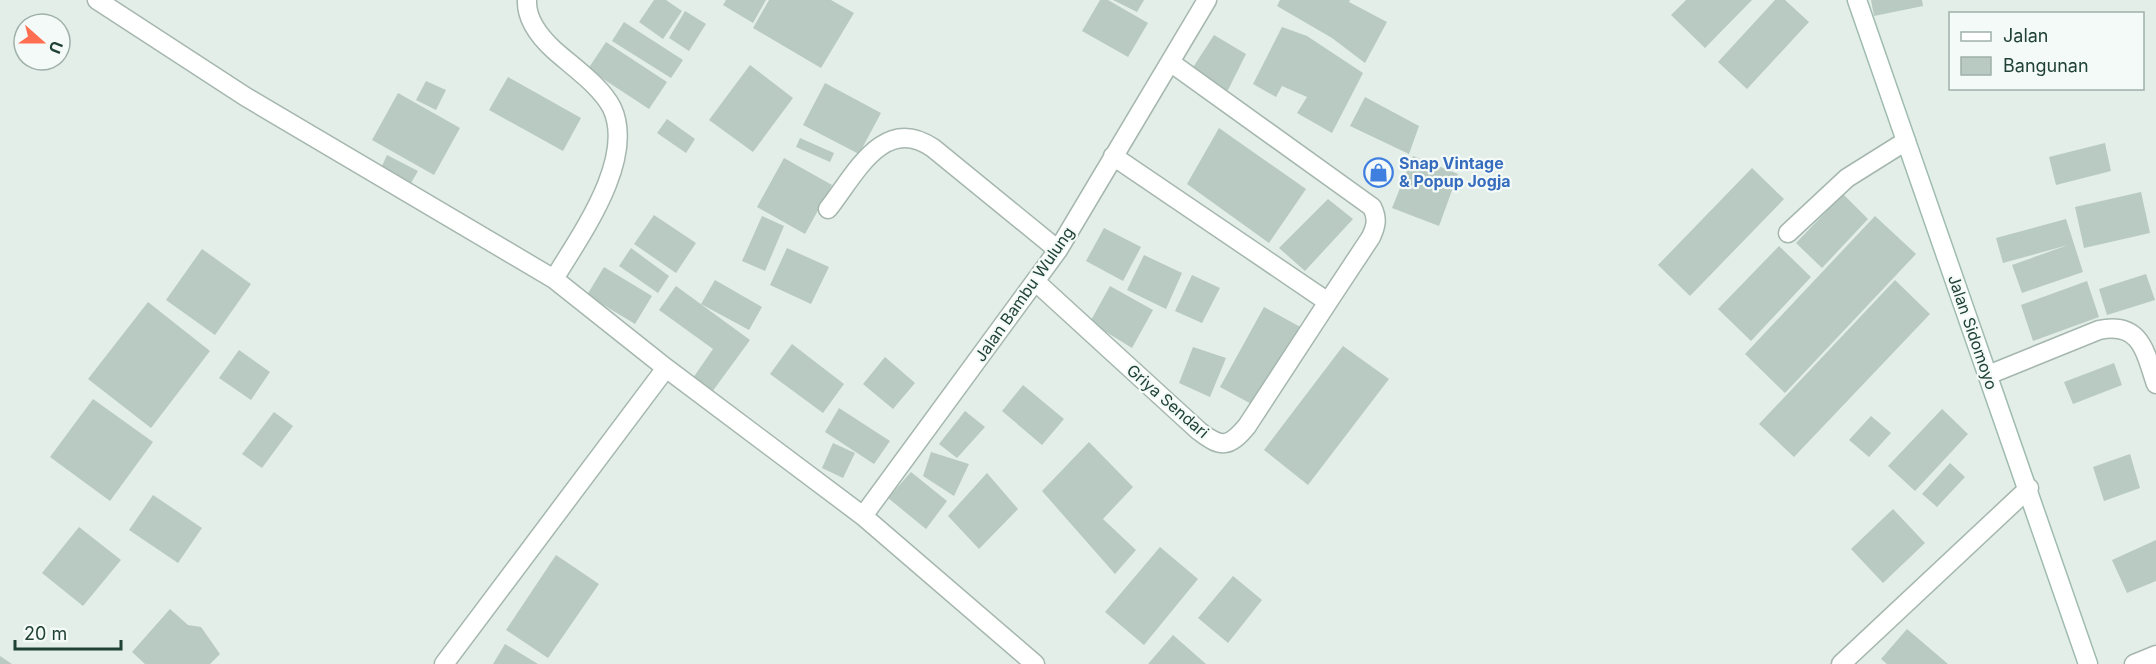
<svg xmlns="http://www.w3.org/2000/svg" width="2156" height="664" viewBox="0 0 2156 664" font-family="Inter,sans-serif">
<rect width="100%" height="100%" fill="#e3eee8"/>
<path fill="#b8cac1" d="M654,0H666L682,11L663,39L639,22Z
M726,0H766L753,23L723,5Z
M769,0H831L854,13L821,68L753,28Z
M1100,0H1108L1148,23L1128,57L1082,31Z
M1113,0H1144L1137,12Z
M1280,0H1350L1349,2L1387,22L1365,63L1332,38L1277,6Z
M1686,0H1752L1705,48L1671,15Z
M1775,0H1785L1809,22L1747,89L1718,62Z
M1871,0H1922L1923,6L1874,16Z
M685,11L706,24L689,51L669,38Z
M624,22L683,60L671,78L612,41Z
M1282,27L1307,36L1363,73L1332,133L1297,113L1307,97L1282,86L1276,97L1253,84Z
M1214,35L1246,54L1226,94L1190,72Z
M606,42L667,82L649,109L588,69Z
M750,65L793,98L753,152L709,120Z
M508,77L581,118L563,151L489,110Z
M426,81L446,90L436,110L416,100Z
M825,83L881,113L859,154L803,125Z
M398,93L460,128L434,175L372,140Z
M1365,97L1419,126L1409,154L1350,126Z
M667,119L695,139L686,153L657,133Z
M1219,128L1306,189L1269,243L1187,184Z
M800,138L834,153L830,162L796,147Z
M2105,143L2111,171L2056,185L2049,157Z
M387,155L418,171L411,183L381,168Z
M1413,156L1458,174L1439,226L1392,208Z
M784,158L832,185L805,234L757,207Z
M1752,168L1784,199L1690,296L1658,265Z
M2141,192L2150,233L2084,248L2075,207Z
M1843,194L1868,219L1822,268L1796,243Z
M1328,199L1353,219L1305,271L1279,248Z
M654,215L696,243L676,273L634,244Z
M762,216L784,226L765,271L742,261Z
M1875,216L1916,254L1785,393L1745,354Z
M2066,219L2083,272L2022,293L2012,265L2068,245L2003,263L1996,238Z
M1104,228L1141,247L1123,281L1086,261Z
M1779,246L1811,277L1751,341L1718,309Z
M631,248L669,276L658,293L619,266Z
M787,248L829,267L811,304L770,285Z
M202,249L251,284L215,335L166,300Z
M1144,255L1182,273L1166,309L1127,290Z
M604,267L652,296L635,324L587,295Z
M2146,274L2155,300L2107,315L2099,289Z
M1192,275L1220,288L1202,323L1175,311Z
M715,280L762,307L749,330L701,304Z
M1895,280L1930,314L1794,457L1759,424Z
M2087,281L2099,317L2033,341L2021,305Z
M676,286L750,340L712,392L693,378L713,349L659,310Z
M1110,286L1153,310L1132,348L1090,322Z
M148,302L210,351L151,428L88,379Z
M1264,307L1304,329L1257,407L1220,387Z
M792,344L844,384L823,413L770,374Z
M1343,346L1389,379L1308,485L1264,450Z
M1193,347L1226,358L1210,397L1179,383Z
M239,350L270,372L251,400L219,378Z
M885,357L915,383L893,409L863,384Z
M2114,363L2122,385L2073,404L2064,382Z
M1023,385L1064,419L1042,445L1002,411Z
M93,399L153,442L110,501L50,457Z
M839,408L890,441L874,464L825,432Z
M1942,409L1968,434L1915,491L1888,466Z
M965,411L985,427L957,458L939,444Z
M274,412L293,426L262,468L242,454Z
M1871,416L1891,433L1869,457L1849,440Z
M1089,442L1133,487L1103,519L1136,550L1115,574L1042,491Z
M833,443L855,453L843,478L822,468Z
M931,452L969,464L954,496L923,476Z
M2130,454L2140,488L2104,501L2093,467Z
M1950,463L1965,477L1937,507L1922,494Z
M911,472L947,501L926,529L888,498Z
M987,473L1018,509L979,549L948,516Z
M153,495L202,528L178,563L129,530Z
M1893,509L1925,543L1883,583L1851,549Z
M79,527L121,560L83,606L42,573Z
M2156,540V581L2127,593L2112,560Z
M1160,547L1198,579L1144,645L1105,612Z
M556,555L599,584L548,658L506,630Z
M1233,576L1262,600L1228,643L1198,618Z
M170,609L188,625L201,627L220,654L210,664H145L132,652Z
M1907,629L1948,664H1887L1881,659Z
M1173,635L1206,664H1148Z
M505,644L538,664H493Z
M0,656L12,664H0Z"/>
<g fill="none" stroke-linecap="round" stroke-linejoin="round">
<defs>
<path id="minor" d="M97,0L246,97L554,279L666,368L863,516L1035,664
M527,0C526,20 540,37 554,50C573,67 601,86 612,108C636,160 579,237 554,279
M1170,62L1372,207C1378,219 1376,226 1371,237L1328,302
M828,209C855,175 883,114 933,148L1058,250
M1788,233L1847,178L1906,141
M1036,282L1199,431C1221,448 1229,448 1247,426L1328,302L1113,156
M1988,375L2099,330C2141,321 2145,352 2156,384
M863,516L1058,250L1207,0
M444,664L666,368
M1841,664L2029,488
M2134,664L2156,655"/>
<path id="secondary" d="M1857,0L2088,664"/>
</defs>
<use href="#minor" stroke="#a5b7af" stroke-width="21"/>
<use href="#secondary" stroke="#a0bcb0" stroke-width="21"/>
<use href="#minor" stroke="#fff" stroke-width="18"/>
<use href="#secondary" stroke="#fff" stroke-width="18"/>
</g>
<defs>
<symbol id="shop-ring" viewBox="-11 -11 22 22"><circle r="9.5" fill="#f4faf7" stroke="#3f7fe0" stroke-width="1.5"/><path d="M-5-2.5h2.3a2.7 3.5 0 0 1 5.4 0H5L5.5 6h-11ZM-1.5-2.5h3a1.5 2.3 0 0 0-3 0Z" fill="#3f7fe0"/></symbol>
</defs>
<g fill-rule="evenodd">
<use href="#shop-ring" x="1362" y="156" width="33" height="33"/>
</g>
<g text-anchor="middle" stroke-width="4.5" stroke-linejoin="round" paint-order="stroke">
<g font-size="16" font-weight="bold" fill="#366cbe" stroke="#f4faf7" text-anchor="start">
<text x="1399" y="169">Snap Vintage<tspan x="1399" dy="18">&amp; Popup Jogja</tspan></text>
</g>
<g font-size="16" fill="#204236" stroke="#f4faf7">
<text transform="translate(1024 294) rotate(-55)" y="6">Jalan Bambu Wulung</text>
<text transform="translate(1973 332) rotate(71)" y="6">Jalan Sidomoyo</text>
<text transform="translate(1168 401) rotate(41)" y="6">Griya Sendari</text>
</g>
</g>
<rect x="1949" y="12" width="195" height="78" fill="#f4faf7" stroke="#9fb0aa" stroke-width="1.5"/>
<rect x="1961" y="32" width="30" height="9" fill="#ffffff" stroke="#9fb0aa" stroke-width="1.5"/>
<text x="2003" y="42" font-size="18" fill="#204236">Jalan</text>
<rect x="1961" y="57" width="30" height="18" fill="#b8cac1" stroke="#9fb0aa" stroke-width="1.5"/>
<text x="2003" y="72" font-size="18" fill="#204236">Bangunan</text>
<g transform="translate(42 42) rotate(111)"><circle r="28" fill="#f4faf7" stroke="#9fb0aa" stroke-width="1.5"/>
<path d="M0-4.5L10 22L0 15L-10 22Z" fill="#ff6e50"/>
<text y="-9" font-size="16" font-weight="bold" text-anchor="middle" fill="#204236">U</text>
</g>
<path d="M15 640v9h106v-9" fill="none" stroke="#204236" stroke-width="3"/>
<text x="24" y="640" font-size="18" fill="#204236" stroke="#f4faf7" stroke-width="4.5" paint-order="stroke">20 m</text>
</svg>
